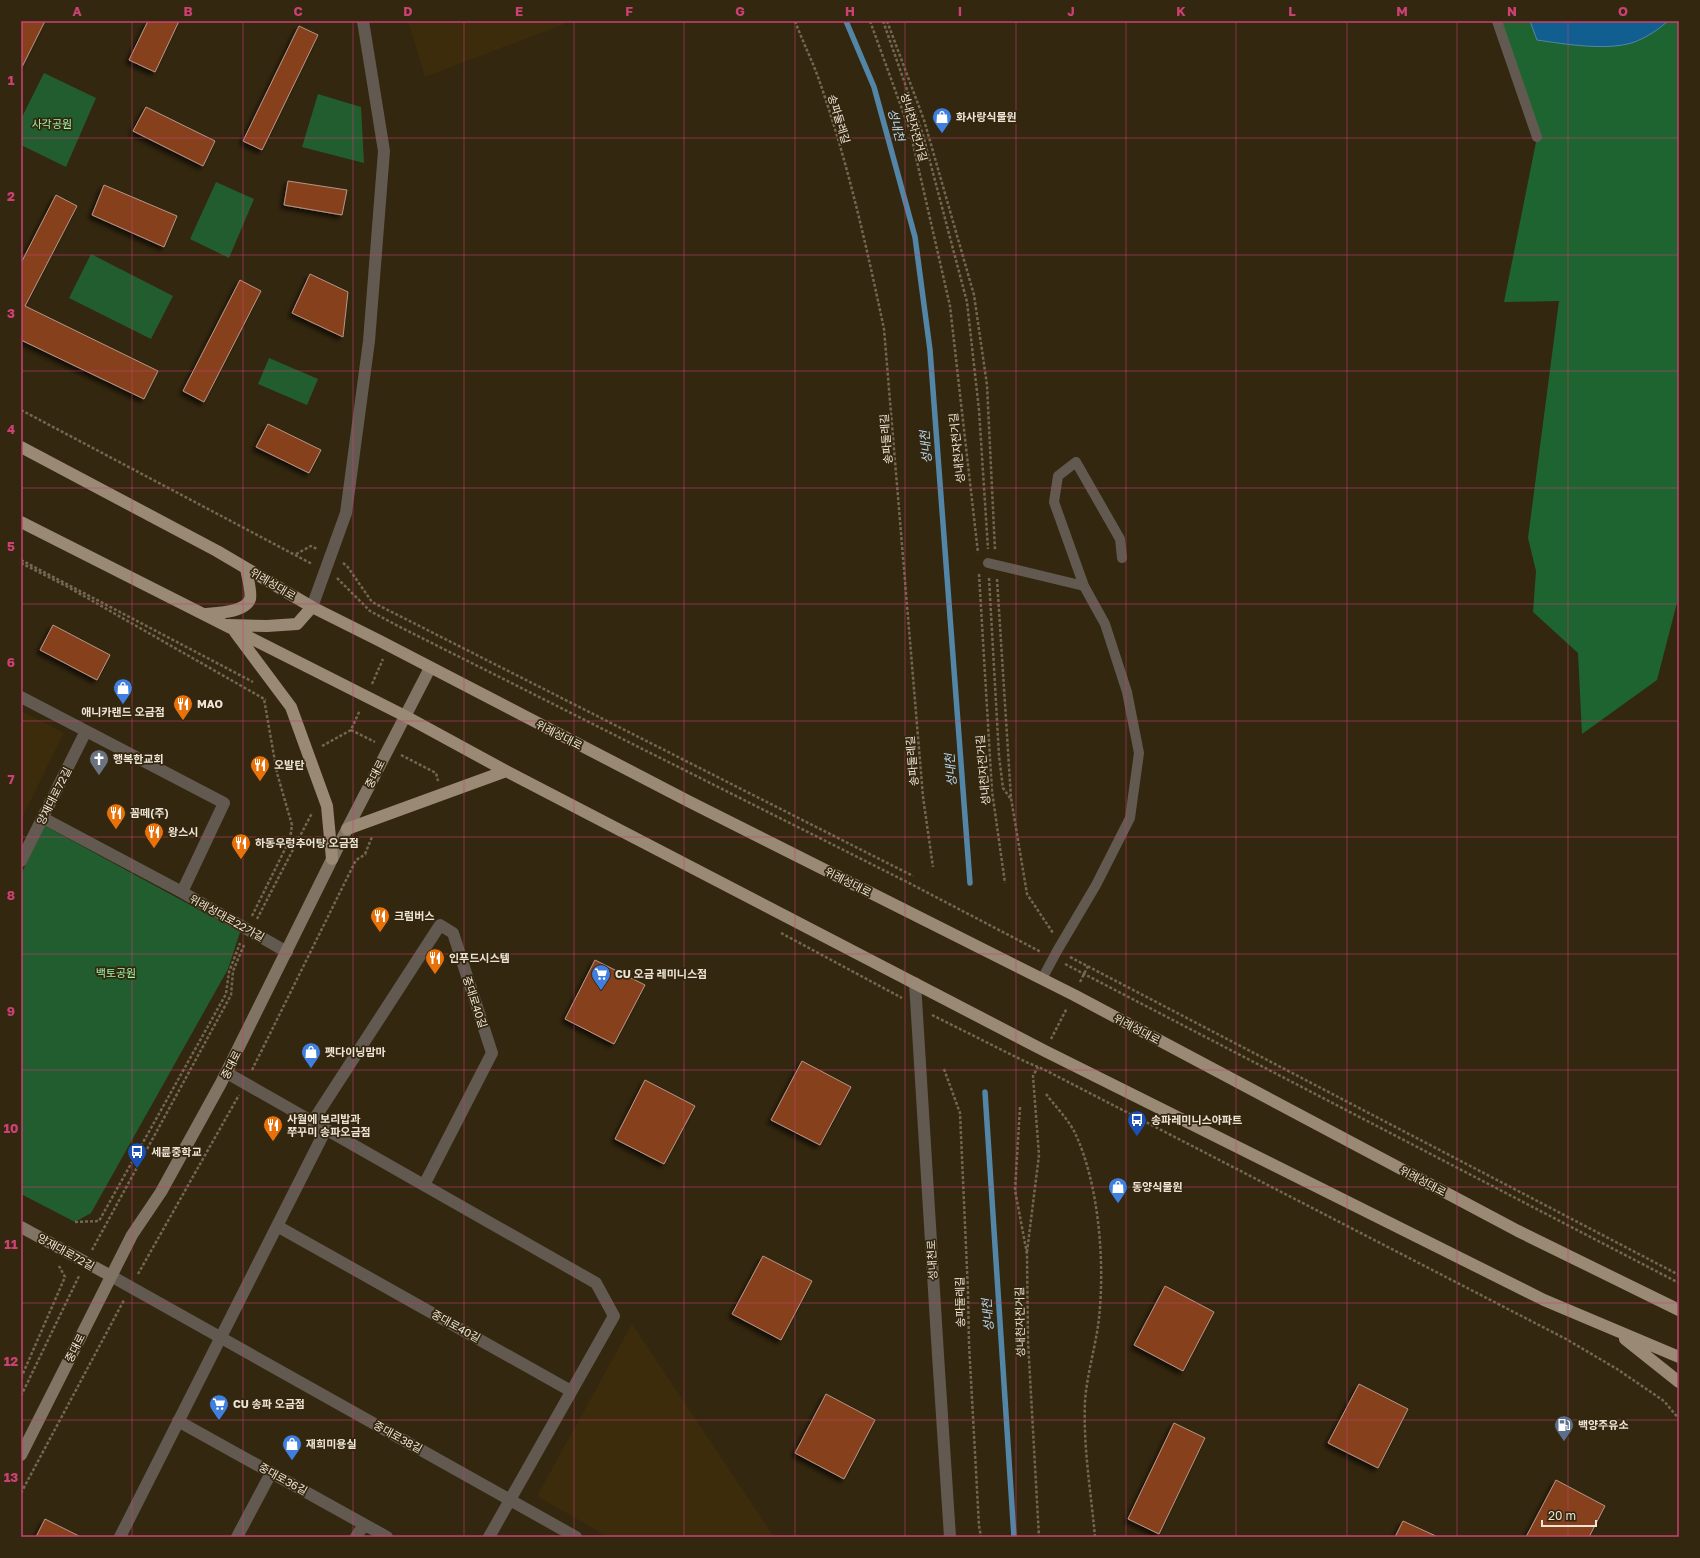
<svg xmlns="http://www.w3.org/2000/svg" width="1700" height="1558" viewBox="0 0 1700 1558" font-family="'Golos Text','Noto Sans KR',sans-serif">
<defs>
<filter id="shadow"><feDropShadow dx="-3.5" dy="3.5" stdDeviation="2" flood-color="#0009"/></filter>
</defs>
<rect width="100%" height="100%" fill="#34270f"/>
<path fill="#3c2c0b" d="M408,21H572L425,77Z
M21,711L64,733L21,820Z
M632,1324L774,1537H608L537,1496Z"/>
<path fill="#225d30" d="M44,73L96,98L66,167L21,145V119Z
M318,94L361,107L364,163L302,147Z
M216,182L254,199L229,258L190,239Z
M91,254L173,296L151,339L69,298Z
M269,358L318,379L307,405L258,384Z
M45,826L240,932L228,969L91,1213L75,1222L21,1194V874Z"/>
<path fill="#1e6430" d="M1497,21H1679V595L1657,680L1582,734L1578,653L1533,612L1536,571L1528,538L1559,301L1504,302L1537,137Z"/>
<path fill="#115e91" stroke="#5386a6" d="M1530,21H1668C1659,29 1649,36 1637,41C1611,52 1565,44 1537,40Z"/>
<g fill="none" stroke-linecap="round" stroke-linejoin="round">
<path stroke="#5386a6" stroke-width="5.5" d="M846,21L874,87L915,237L930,350L970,883
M985,1092L1014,1537"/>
</g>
<path fill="#86401d" stroke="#b69689" filter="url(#shadow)" d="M21,21H45L21,69Z
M148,21H179L155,72L129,60Z
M299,26L318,35L262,150L243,141Z
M146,107L215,141L203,166L133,131Z
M288,181L347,190L342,215L284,205Z
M104,185L177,216L164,247L92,215Z
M56,195L77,206L25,306L158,371L144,399L21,340V263Z
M310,274L348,292L343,337L292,313Z
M240,280L261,291L204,402L183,391Z
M268,424L321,450L309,473L256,447Z
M53,625L110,655L97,680L40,650Z
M595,960L645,985L614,1044L565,1019Z
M802,1061L851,1087L820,1145L771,1120Z
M645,1080L695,1106L664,1164L615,1139Z
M763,1256L812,1281L781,1340L732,1314Z
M1165,1286L1214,1312L1183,1371L1134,1345Z
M1359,1384L1408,1409L1378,1468L1328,1443Z
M826,1394L875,1420L844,1479L795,1453Z
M1174,1423L1205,1438L1159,1534L1128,1519Z
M1556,1480L1605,1506L1589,1537H1526Z
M45,1519L81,1537H36Z
M1403,1521L1438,1537H1395Z"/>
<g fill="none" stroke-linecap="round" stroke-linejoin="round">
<path stroke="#726752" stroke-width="2.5" stroke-dasharray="3 2" stroke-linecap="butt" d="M795,21C802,40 811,58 818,77C847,159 866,244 884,329L923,797L933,867
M870,21L910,131L950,306L978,553
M883,21L923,135L967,302L979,410L988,549
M887,21L924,120L974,295L987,385L995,550
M21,410L312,564
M296,554L311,546L317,549
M21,560L253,682
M21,563L68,587L266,700
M343,563L347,566L372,602L913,876
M979,574L992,791L1005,883
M337,578L370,611L398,626L909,883L1041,952
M989,578L999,756L1003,788L1010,798
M997,579L1011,798L1027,894L1053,933
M372,684L383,659
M351,730L375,742
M322,746L351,730L360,710
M401,755L436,773L438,781
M365,854L372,837
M252,916L290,839L292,825L277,773L264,699
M257,919L312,813
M781,933L902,998
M1070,957L1679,1275
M1065,964L1679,1283
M1080,982L1088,966
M932,1015L1024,1061L1045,1070L1566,1339L1617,1369L1664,1401L1679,1419
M1051,1039L1067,1008
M944,1069L960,1113L968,1292L969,1344L979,1526L981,1537
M252,1070L356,860L366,854
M1046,1094C1055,1106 1068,1119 1075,1133C1099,1184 1105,1262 1099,1318C1096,1346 1087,1373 1085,1401C1083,1447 1091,1492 1095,1537
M1020,1107L1015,1190L1027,1254L1028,1341L1039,1537
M75,1222L99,1221L226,994L229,972L240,943
M92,1250L231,995L233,971L244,945
M1027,1252L1039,1155L1033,1076L1038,1067
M138,1274L239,1095
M21,1378L65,1277L59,1266
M21,1396L79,1276
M21,1493L124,1300"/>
<path stroke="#625a50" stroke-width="10" d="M1497,21L1537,137
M988,563L1084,586
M1042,979L1057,951L1096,885L1130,818L1139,753L1127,692L1105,624L1084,586L1054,502L1058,476L1076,462L1120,539L1122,558"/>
<path stroke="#625a50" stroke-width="12" d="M312,607L346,513L369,341L384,151L363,21
M21,697L224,803L182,892L287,952
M43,818L182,892
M21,861L86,731
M915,983L938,1355L950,1537
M227,1073L596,1283L614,1316L489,1537
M313,1121L440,925L453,933L492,1053L424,1185
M277,1226L571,1391
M111,1276L576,1537
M178,1421L387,1537
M120,1537L326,1129
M237,1537L271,1473
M356,1537L364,1524"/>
<path stroke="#827464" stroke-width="12" d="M21,1227L111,1276
M21,1455L132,1235L161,1192L221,1083L347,829L430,668"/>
<path stroke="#9a8974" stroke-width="12" d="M21,447L217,551L312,607L380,641L688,801L1074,995L1518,1231L1679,1310
M21,522L405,716L506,771L1045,1051L1544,1300L1679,1357
M204,614C216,613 245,613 250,599C252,593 247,575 246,568
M228,625L267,626L297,624L312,607
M235,632L291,707L327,806L332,859
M347,829L506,771
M1625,1339L1679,1382"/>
</g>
<path fill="none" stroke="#cb4174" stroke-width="1" stroke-opacity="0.55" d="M132,21V1537M243,21V1537M353,21V1537M464,21V1537M574,21V1537M684,21V1537M795,21V1537M905,21V1537M1016,21V1537M1126,21V1537M1236,21V1537M1347,21V1537M1457,21V1537M1568,21V1537M21,138H1679M21,255H1679M21,371H1679M21,488H1679M21,604H1679M21,721H1679M21,837H1679M21,954H1679M21,1070H1679M21,1187H1679M21,1303H1679M21,1420H1679"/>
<defs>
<symbol id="shop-pin" viewBox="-11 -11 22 30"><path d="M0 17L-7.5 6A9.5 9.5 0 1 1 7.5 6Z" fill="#3f7fe0" stroke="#34270f"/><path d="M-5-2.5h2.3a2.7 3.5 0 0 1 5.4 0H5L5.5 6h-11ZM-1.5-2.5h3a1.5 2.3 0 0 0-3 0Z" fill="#fff"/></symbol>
<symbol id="restaurant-pin" viewBox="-11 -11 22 30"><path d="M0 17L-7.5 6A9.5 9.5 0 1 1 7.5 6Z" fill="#e8710a" stroke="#34270f"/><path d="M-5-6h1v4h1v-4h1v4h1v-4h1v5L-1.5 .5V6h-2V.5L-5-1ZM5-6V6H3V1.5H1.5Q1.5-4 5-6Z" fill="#fff"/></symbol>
<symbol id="church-pin" viewBox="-11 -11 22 30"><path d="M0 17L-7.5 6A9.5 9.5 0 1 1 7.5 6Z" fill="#6b7280" stroke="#34270f"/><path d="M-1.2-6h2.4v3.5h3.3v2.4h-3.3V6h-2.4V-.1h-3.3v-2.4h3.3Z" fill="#fff"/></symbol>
<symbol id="supermarket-pin" viewBox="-11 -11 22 30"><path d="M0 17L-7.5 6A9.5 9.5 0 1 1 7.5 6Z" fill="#3f7fe0" stroke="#34270f"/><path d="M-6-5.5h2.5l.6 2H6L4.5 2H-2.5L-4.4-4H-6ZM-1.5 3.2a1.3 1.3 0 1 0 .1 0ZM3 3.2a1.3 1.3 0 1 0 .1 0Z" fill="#fff"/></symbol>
<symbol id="bus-pin" viewBox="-11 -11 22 30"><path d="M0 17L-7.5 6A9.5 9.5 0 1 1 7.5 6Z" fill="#1a4fb4" stroke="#34270f"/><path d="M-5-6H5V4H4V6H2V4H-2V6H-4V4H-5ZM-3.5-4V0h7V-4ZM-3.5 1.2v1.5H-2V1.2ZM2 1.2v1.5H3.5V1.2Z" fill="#fff"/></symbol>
<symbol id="fuel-pin" viewBox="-11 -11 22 30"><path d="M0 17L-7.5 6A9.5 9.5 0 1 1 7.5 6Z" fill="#5c6f8a" stroke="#34270f"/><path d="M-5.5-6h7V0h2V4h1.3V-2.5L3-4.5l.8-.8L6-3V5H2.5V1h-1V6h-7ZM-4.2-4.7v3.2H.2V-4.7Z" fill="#fff"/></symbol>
</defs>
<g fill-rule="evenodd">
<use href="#shop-pin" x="931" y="106" width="22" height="30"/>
<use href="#shop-pin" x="112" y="677" width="22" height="30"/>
<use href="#restaurant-pin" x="172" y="693" width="22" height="30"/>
<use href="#church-pin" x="88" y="748" width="22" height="30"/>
<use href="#restaurant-pin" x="249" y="754" width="22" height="30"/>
<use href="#restaurant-pin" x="105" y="802" width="22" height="30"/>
<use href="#restaurant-pin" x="143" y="821" width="22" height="30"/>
<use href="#restaurant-pin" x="230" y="832" width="22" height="30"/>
<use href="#restaurant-pin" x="369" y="905" width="22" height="30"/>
<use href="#restaurant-pin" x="424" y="947" width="22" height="30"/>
<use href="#supermarket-pin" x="590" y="963" width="22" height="30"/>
<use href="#shop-pin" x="300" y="1041" width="22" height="30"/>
<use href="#bus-pin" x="1126" y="1109" width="22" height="30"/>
<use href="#restaurant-pin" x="262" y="1114" width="22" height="30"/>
<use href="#bus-pin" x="126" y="1141" width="22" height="30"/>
<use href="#shop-pin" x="1107" y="1176" width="22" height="30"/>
<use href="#supermarket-pin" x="208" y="1393" width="22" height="30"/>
<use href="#fuel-pin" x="1553" y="1414" width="22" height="30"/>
<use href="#shop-pin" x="281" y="1433" width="22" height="30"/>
</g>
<g text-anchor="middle" stroke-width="3.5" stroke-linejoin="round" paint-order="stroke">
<g font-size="11" font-weight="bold" fill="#eee5d7" stroke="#34270f" text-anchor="start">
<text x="956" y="121">화사랑식물원</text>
<text x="197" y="708">MAO</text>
<text x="123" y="716" text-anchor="middle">애니카랜드 오금점</text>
<text x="113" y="763">행복한교회</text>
<text x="274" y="769">오발탄</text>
<text x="130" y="817">꼼떼(주)</text>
<text x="168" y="836">왕스시</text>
<text x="255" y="847">하동우렁추어탕 오금점</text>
<text x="394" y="920">크럼버스</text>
<text x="449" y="962">인푸드시스템</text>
<text x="615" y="978">CU 오금 레미니스점</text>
<text x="325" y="1056">펫다이닝맘마</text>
<text x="287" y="1123">사월에 보리밥과<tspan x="287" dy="13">쭈꾸미 송파오금점</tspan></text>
<text x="1151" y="1124">송파레미니스아파트</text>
<text x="151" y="1156">세륜중학교</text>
<text x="1132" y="1191">동양식물원</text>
<text x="233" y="1408">CU 송파 오금점</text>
<text x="1578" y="1429">백양주유소</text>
<text x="306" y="1448">재희미용실</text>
</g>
<g font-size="11" fill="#eee5d7" stroke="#34270f">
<text transform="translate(839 119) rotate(73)" y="4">송파둘레길</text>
<text transform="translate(914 127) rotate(74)" y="4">성내천자전거길</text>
<text transform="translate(886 439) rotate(-95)" y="4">송파둘레길</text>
<text transform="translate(957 448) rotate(-96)" y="4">성내천자전거길</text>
<text transform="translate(273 584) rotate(31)" y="4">위례성대로</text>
<text transform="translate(559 735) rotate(27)" y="4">위례성대로</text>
<text transform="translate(912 761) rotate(-95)" y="4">송파둘레길</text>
<text transform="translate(983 770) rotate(-95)" y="4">성내천자전거길</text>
<text transform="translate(375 774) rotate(-63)" y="4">중대로</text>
<text transform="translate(54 796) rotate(-63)" y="4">양재대로72길</text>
<text transform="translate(848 882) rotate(27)" y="4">위례성대로</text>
<text transform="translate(227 918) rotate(29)" y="4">위례성대로22가길</text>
<text transform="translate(475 1002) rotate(72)" y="4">중대로40길</text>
<text transform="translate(1137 1029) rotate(28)" y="4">위례성대로</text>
<text transform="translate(231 1065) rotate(-63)" y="4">중대로</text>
<text transform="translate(1423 1181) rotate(28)" y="4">위례성대로</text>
<text transform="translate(66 1252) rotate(29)" y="4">양재대로72길</text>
<text transform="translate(932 1260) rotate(-93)" y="4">성내천로</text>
<text transform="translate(960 1302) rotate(-91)" y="4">송파둘레길</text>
<text transform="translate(1020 1322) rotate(-91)" y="4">성내천자전거길</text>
<text transform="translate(456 1326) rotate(29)" y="4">중대로40길</text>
<text transform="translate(75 1348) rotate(-63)" y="4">중대로</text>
<text transform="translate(398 1437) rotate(29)" y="4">중대로38길</text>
<text transform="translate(283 1479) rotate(29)" y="4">중대로36길</text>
</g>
<g font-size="11" fill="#9af6a9" stroke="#34270f">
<text x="52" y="128">사각공원</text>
<text x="116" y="977">백토공원</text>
</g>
<g font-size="12" font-style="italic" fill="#b9dbf9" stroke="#34270f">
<text transform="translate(896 125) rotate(75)" y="4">성내천</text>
<text transform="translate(926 447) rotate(-94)" y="4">성내천</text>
<text transform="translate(951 770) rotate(-94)" y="4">성내천</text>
<text transform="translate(988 1315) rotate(-94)" y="4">성내천</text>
</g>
</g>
<rect width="1700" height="1558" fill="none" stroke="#34270f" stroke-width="44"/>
<path d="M1542 1520v6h54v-6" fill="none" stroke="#eee5d7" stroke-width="2"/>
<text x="1548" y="1520" font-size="12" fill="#eee5d7" stroke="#34270f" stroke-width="3" paint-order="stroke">20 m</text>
<rect x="22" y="22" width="1656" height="1514" fill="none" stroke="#cb4174" stroke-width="1.5"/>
<g font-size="13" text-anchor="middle" font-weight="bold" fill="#cb4174">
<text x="77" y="16">A</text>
<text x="188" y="16">B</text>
<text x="298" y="16">C</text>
<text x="408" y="16">D</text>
<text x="519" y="16">E</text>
<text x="629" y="16">F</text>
<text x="740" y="16">G</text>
<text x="850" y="16">H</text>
<text x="960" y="16">I</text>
<text x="1071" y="16">J</text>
<text x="1181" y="16">K</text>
<text x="1292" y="16">L</text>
<text x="1402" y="16">M</text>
<text x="1512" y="16">N</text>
<text x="1623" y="16">O</text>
<text x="11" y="85">1</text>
<text x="11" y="201">2</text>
<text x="11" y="318">3</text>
<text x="11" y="434">4</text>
<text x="11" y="551">5</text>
<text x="11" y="667">6</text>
<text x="11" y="784">7</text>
<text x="11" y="900">8</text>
<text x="11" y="1016">9</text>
<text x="11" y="1133">10</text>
<text x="11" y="1249">11</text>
<text x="11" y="1366">12</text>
<text x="11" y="1482">13</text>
</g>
</svg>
